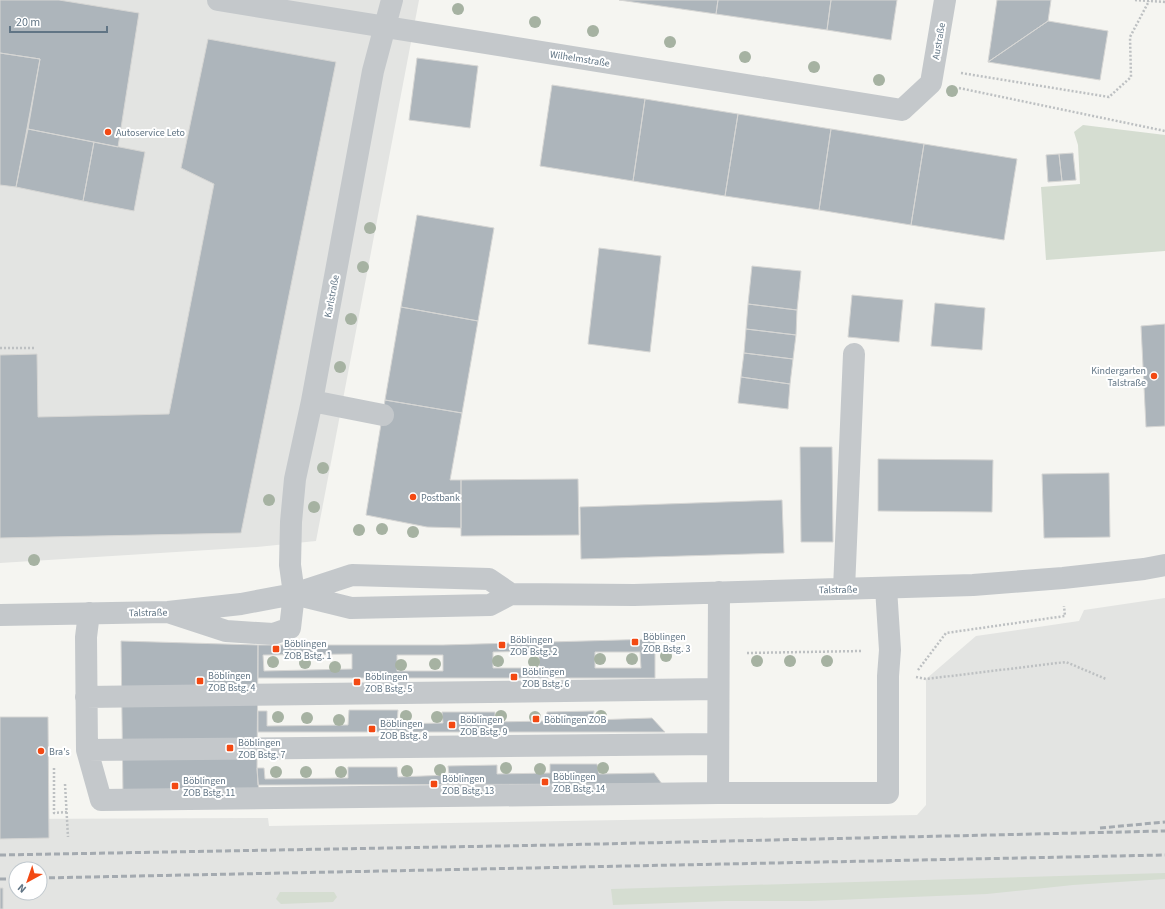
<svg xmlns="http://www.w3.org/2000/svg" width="1165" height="909" viewBox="0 0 1165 909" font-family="'Source Sans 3',sans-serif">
<rect width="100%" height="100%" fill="#f5f5f1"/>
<path fill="#e3e4e2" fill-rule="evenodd" d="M0,0H419L316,541L257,547L0,563Z
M1165,598V909H0V819L268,818L269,826L917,815L926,805V679L976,636L1079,621L1084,610ZM16,869H40V893H16Z"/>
<path fill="#d5ddd1" d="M1083,125L1165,135V251L1046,260L1041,187L1080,184L1078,145L1074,132Z
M1165,873V879L1073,885L987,894L811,901H726L613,905L611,889Z
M280,892H334L337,897L333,902L281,904L276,899Z"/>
<path fill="#adb5bb" stroke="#d6d6d4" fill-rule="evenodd" d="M0,0H59L139,13L118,147L28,129L40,59L0,53Z
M619,0H718L716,14Z
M718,0H831L827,30L716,14Z
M831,0H897L891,40L827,30Z
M997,0H1051L1048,21L988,62Z
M1048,21L1108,31L1100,80L988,62Z
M208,39L336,62L241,533L0,538V355L37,354L38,417L169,414L214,184L181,168Z
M0,53L40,59L16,187L0,185Z
M417,58L478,66L470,128L409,120Z
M552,85L645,99L633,181L540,166Z
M645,99L738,114L725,196L633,181Z
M738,114L831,129L819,210L725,196Z
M28,129L94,142L83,201L16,187Z
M831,129L924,144L911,225L819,210Z
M94,142L145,152L134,211L83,201Z
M924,144L1017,159L1004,240L911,225Z
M1073,153L1076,180L1062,181L1059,154Z
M1059,154L1062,181L1048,182L1046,155Z
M417,215L494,228L478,321L401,307Z
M599,248L661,256L650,352L588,344Z
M752,266L801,271L797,310L748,304Z
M852,295L903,300L899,342L848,337Z
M935,303L985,308L982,350L931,346Z
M748,304L797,310L796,335L746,329Z
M401,307L478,321L462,413L385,400Z
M1165,324V426L1146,427L1141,326Z
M746,329L796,335L793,359L744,353Z
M744,353L793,359L790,384L741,377Z
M741,377L790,384L788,409L738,403Z
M385,400L462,413L450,480H461V528L427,527L366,515Z
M800,447H832L833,542H801Z
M878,459L993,460L992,512L878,511Z
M1109,473L1110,537L1044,538L1042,474Z
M578,479L579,535L461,536V480Z
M782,500L784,553L581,559L580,507Z
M655,639V678H258V645H443ZM539,651V668H493V652ZM595,652H640L641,668H595ZM352,654V669L264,671L263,655ZM397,655H443V671H397Z
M121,641L258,645L257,768L259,794L123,796Z
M349,710H398L397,724L443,723L442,712H495V722L546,721L547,712L594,711L593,720L652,718L665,732H258V711H267V726L348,725Z
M0,717H48L49,838L0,839Z
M550,764H597L599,774L654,773L662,784L258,785L257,768H264L265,779L348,778V767H397L398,777L449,775L448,766L497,765V774L550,773Z
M0,888H3V909H0Z"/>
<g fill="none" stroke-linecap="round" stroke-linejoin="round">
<path stroke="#bdc0c2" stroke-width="2.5" stroke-dasharray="2 2" stroke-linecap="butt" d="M1135,0L1165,2
M961,73L1109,97L1131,77L1130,37L1149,1
M959,88L1165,131
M0,348H35
M747,653L861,651
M918,670L946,633L1065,616L1064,606
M916,677L926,679L1066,662L1106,679
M54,768V813L67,812
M65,784L68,837"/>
<path stroke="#c4c8cb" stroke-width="22" d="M218,0L902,110L931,83L945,0
M312,401L383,415
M844,589L854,354
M294,594L351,608L490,605L511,594L634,595L973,585L1063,578L1144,569L1165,565
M168,612L226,631L273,634L290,628L294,594L290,565L291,522L295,479L312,401L373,71L392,0
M89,613L86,637L87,750L101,800L718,793H888V676L890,650L886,588
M0,615L168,612L241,604L294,594L352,575L489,579L511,594
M86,697L718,689
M87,750L718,744
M718,793L719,592"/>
<path stroke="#a4aab0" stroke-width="3" stroke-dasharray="6 3" stroke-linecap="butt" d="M1100,828L1165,822
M0,855L554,845L1165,831
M40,878L1165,855
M0,879H16"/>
</g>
<g fill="#a6b2a2">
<circle cx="458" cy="9" r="6"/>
<circle cx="535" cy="22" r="6"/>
<circle cx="593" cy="31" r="6"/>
<circle cx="670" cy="42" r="6"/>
<circle cx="745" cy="57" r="6"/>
<circle cx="814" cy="67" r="6"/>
<circle cx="879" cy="80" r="6"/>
<circle cx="952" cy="91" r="6"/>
<circle cx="370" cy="228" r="6"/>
<circle cx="363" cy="267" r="6"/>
<circle cx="351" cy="319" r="6"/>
<circle cx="340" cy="367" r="6"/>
<circle cx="323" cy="468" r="6"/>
<circle cx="269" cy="500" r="6"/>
<circle cx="314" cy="507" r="6"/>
<circle cx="382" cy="529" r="6"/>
<circle cx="359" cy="530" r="6"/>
<circle cx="413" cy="532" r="6"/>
<circle cx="34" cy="560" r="6"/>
<circle cx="666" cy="656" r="6"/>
<circle cx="600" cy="659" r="6"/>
<circle cx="632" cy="659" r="6"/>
<circle cx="498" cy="661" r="6"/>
<circle cx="757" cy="661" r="6"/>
<circle cx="790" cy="661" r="6"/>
<circle cx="827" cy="661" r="6"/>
<circle cx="273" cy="662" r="6"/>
<circle cx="534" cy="662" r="6"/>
<circle cx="305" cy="663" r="6"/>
<circle cx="435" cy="664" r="6"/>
<circle cx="401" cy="665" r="6"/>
<circle cx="335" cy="667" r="6"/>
<circle cx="406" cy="716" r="6"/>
<circle cx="501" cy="716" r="6"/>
<circle cx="601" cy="716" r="6"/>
<circle cx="278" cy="717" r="6"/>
<circle cx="437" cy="717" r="6"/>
<circle cx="535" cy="717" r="6"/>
<circle cx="307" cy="718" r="6"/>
<circle cx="339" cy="720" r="6"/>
<circle cx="506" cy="768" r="6"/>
<circle cx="603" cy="768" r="6"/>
<circle cx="540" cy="769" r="6"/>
<circle cx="440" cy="770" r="6"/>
<circle cx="407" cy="771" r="6"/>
<circle cx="276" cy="772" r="6"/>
<circle cx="306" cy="772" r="6"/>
<circle cx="341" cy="772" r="6"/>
</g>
<g fill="#f34913" stroke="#fff" stroke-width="1.5">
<circle cx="108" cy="132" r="4"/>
<circle cx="1154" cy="376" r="4"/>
<circle cx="413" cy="497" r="4"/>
<rect x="631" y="638" width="8" height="8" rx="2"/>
<rect x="498" y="641" width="8" height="8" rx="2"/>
<rect x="272" y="645" width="8" height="8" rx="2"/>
<rect x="510" y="673" width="8" height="8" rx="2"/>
<rect x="196" y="677" width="8" height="8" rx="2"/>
<rect x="353" y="678" width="8" height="8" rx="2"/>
<rect x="532" y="715" width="8" height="8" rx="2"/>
<rect x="448" y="721" width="8" height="8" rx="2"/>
<rect x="368" y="725" width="8" height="8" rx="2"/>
<rect x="226" y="744" width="8" height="8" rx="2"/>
<circle cx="41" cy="751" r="4"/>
<rect x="541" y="778" width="8" height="8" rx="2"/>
<rect x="430" y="780" width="8" height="8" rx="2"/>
<rect x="171" y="782" width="8" height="8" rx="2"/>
</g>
<g text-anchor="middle" stroke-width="4" stroke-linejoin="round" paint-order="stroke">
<g font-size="10" fill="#617585" stroke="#fff">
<text transform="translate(938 41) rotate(-80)" y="4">Austraße</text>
<text transform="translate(580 58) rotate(9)" y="4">Wilhelmstraße</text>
<text transform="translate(331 296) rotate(-79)" y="4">Karlstraße</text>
<text transform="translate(838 589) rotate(-1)" y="4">Talstraße</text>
<text transform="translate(148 612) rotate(-1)" y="4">Talstraße</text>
</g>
<g font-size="10" fill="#617585" stroke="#fff" text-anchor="start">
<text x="116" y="136">Autoservice Leto</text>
<text x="1146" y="374" text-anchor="end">Kindergarten<tspan x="1146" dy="12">Talstraße</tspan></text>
<text x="421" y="501">Postbank</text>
<text x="643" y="640">Böblingen<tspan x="643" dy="12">ZOB Bstg. 3</tspan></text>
<text x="510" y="643">Böblingen<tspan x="510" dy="12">ZOB Bstg. 2</tspan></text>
<text x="284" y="647">Böblingen<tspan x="284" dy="12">ZOB Bstg. 1</tspan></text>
<text x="522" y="675">Böblingen<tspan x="522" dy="12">ZOB Bstg. 6</tspan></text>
<text x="208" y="679">Böblingen<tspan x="208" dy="12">ZOB Bstg. 4</tspan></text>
<text x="365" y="680">Böblingen<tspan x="365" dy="12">ZOB Bstg. 5</tspan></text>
<text x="460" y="723">Böblingen<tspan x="460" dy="12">ZOB Bstg. 9</tspan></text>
<text x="544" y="723">Böblingen ZOB</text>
<text x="380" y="727">Böblingen<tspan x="380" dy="12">ZOB Bstg. 8</tspan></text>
<text x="238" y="746">Böblingen<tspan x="238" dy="12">ZOB Bstg. 7</tspan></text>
<text x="49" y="755">Bra's</text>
<text x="553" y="780">Böblingen<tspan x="553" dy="12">ZOB Bstg. 14</tspan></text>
<text x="442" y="782">Böblingen<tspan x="442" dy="12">ZOB Bstg. 13</tspan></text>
<text x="183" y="784">Böblingen<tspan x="183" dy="12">ZOB Bstg. 11</tspan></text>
</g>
</g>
<g transform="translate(28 881) rotate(220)"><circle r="19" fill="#ffffff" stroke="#c0c8ce"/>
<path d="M0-3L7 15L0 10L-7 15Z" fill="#f34913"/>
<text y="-6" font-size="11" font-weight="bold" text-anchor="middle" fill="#617585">N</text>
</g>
<path d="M10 26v6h97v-6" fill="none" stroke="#617585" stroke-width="2"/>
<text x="16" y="26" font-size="12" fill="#617585" stroke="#ffffff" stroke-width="3" paint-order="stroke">20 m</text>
</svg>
